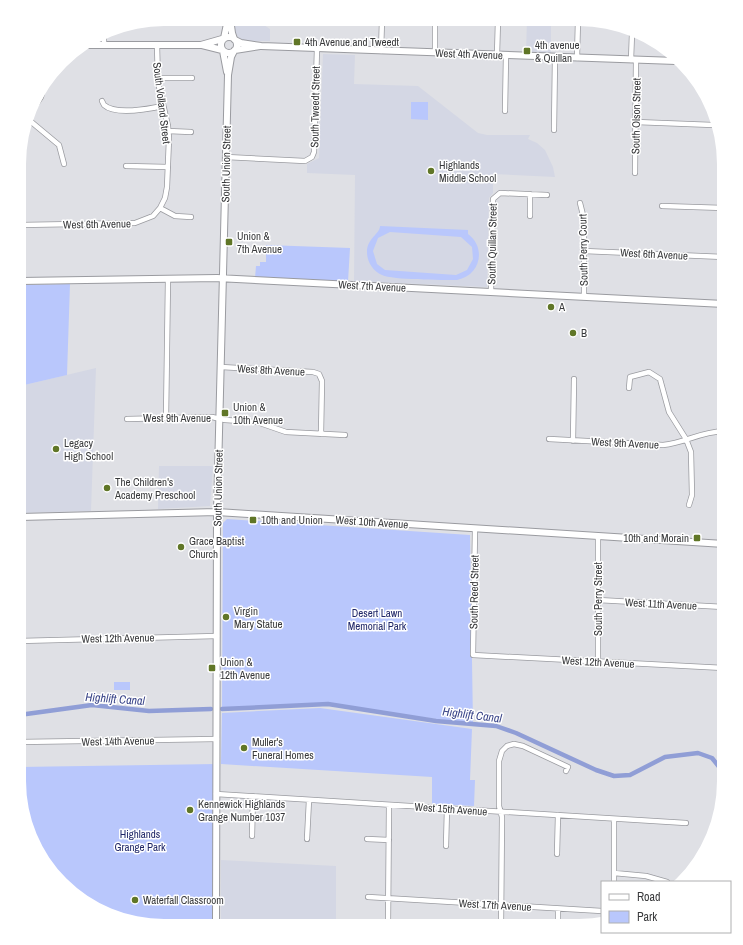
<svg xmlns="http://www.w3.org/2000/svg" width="743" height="945" viewBox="0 0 743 945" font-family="'Archivo Narrow',sans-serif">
<rect width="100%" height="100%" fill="#dfe0e5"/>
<path fill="#d4d7e4" d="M235,19H252L261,23L270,29V41H242L239,39L234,29Z
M527,20H551V53L526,52Z
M323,54L355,55L354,84L418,86L478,133L487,135H530L528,139L537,143L545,150L553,167L555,177L493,174V193L489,198L487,287L354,281L355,175L307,173V164L319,158Z
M96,368L91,511L20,513V386Z
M159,466H213L210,506L158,509Z
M221,860L336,866V926H221Z"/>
<path fill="#b9c7fc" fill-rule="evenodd" d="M411,102H428V120L411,119Z
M380,226L468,230V234C487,248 480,276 457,280C442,280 393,280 382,275C373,271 367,262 367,252C367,238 380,234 380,226ZM390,232L461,237L472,247L473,259L467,270L456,275L385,270L377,264L373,251L378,238Z
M266,245L350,248L348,282L255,278L256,266H260V262H266Z
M70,284L67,375L20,386V285Z
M227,519L470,535L473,724L326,704L222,709L223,523Z
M114,682H130V690H114Z
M320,708L472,729L470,780H475L474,806L432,804V777L221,764L222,713Z
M216,764V926H154L84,902L38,853L19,781V767Z"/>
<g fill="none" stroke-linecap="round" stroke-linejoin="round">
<path stroke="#909ed6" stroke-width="4.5" d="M222,709L328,704L436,721L496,726L516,733L596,770L614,776L630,775L665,757L698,753L712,758L724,773
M19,715L92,705L149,711L211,709"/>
<defs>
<path id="street" d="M104,45V34
M381,51L382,20
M435,53V20
M497,55L498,20
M577,58L578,20
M631,60L632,33
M157,78H192
M102,101L104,105C115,115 149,109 163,106
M32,110L41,97L45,83
M505,111L506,55
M29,120L59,145L64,164
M636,122L713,125
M554,130L555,57
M168,131L191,132
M226,157L305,161L312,157L314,152L317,48
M126,166L168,167
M635,173L636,60
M580,203L584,219V297
M662,206L724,208
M160,208L175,216L191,217
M530,216V194
M20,225L135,223L153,216L160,208L165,198L167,187L169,139L168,126L158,82L157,45
M584,251L724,257
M491,292L493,199L500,193L547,195
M221,367L313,372L319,374L322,381L321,434
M629,388L630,377L649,372L660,379L669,412L686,439L691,452L692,495L689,505
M166,418L168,279
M127,419L212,417L225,420L257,422L286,432L345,435
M549,439L663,445C685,443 699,432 724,431
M573,441L574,379
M475,529L473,655L724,668
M598,600L724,607
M19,641L217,636
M598,662V536
M19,742L217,739
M216,794L686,823
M252,836L253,796
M307,839L309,800
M367,839L389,840
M446,846L447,808
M557,854L558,815
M614,873L646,876L667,882
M614,882V819
M368,897L602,911
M388,926L389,805
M501,926L502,817L499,806V761L502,751L507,746L514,744L523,746L568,767L566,771
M558,926V909"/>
<path id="secondary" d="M230,19L232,33L234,39
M221 45a8 8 0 1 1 16 0a8 8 0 1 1-16 0Z
M224,38L228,19
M235,40L241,43L261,46L676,61
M85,45H201L222,39
M202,45L222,50
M235,50L260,46
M223,51L227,72
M20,281L217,278L724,304
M20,517L217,512L724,544
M216,926L217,512L228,75L231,57L234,51"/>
</defs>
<use href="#street" stroke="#9a9ba0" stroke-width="6"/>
<use href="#secondary" stroke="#9a9ba0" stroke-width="8"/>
<use href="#street" stroke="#fff" stroke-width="4.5"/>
<use href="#secondary" stroke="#fff" stroke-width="6"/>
</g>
<g fill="#607627" stroke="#fff" stroke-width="1.5">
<rect x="293" y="38" width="8" height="8" rx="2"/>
<rect x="523" y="47" width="8" height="8" rx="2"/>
<circle cx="431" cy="171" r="4"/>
<rect x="225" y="238" width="8" height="8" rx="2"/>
<circle cx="551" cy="307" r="4"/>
<circle cx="573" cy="333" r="4"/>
<rect x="221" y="409" width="8" height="8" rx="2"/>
<circle cx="56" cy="449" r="4"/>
<circle cx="107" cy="488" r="4"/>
<rect x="249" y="516" width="8" height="8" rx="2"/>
<rect x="693" y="534" width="8" height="8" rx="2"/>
<circle cx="181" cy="547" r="4"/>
<circle cx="226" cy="617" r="4"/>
<rect x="208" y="664" width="8" height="8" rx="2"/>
<circle cx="244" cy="748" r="4"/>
<circle cx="190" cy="810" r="4"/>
<circle cx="135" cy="900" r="4"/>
</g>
<g text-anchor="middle" stroke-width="3" stroke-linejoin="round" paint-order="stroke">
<g font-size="11" fill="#38393b" stroke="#fff" text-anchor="start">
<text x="305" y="46">4th Avenue and Tweedt</text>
<text x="535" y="49">4th avenue<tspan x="535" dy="13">&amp; Quillan</tspan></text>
<text x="439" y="169">Highlands<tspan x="439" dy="13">Middle School</tspan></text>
<text x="237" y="240">Union &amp;<tspan x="237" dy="13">7th Avenue</tspan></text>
<text x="559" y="311">A</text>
<text x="581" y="337">B</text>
<text x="233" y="411">Union &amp;<tspan x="233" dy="13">10th Avenue</tspan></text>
<text x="64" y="447">Legacy<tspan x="64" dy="13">High School</tspan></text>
<text x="115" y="486">The Children's<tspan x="115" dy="13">Academy Preschool</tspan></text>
<text x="261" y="524">10th and Union</text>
<text x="689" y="542" text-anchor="end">10th and Morain</text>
<text x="189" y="545">Grace Baptist<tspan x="189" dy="13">Church</tspan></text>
<text x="234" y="615">Virgin<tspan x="234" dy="13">Mary Statue</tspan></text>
<text x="220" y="666">Union &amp;<tspan x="220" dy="13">12th Avenue</tspan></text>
<text x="252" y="746">Muller's<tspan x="252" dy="13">Funeral Homes</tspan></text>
<text x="198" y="808">Kennewick Highlands<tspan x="198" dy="13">Grange Number 1037</tspan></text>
<text x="143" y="904">Waterfall Classroom</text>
</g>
<g font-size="11" fill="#38393b" stroke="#fff">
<text transform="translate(469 54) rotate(2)" y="4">West 4th Avenue</text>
<text transform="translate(162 103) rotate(83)" y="4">South Volland Street</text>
<text transform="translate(315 107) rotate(-89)" y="4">South Tweedt Street</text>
<text transform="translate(636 116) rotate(-89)" y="4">South Olson Street</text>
<text transform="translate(226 164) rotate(-89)" y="4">South Union Street</text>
<text transform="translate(97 224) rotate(-1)" y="4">West 6th Avenue</text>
<text transform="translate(492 244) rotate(-89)" y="4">South Quillan Street</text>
<text transform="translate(583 250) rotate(-91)" y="4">South Perry Court</text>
<text transform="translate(654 254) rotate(3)" y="4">West 6th Avenue</text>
<text transform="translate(372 286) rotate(3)" y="4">West 7th Avenue</text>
<text transform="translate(271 370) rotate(3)" y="4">West 8th Avenue</text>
<text x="177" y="422">West 9th Avenue</text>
<text transform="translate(625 443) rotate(3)" y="4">West 9th Avenue</text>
<text transform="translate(218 488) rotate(-89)" y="4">South Union Street</text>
<text transform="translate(372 522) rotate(4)" y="4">West 10th Avenue</text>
<text transform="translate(474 592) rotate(-89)" y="4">South Reed Street</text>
<text transform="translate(598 599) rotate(-90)" y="4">South Perry Street</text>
<text transform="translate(661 604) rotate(3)" y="4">West 11th Avenue</text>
<text transform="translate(118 638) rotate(-1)" y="4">West 12th Avenue</text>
<text transform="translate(598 662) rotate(3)" y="4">West 12th Avenue</text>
<text transform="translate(118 741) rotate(-1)" y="4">West 14th Avenue</text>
<text transform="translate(451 809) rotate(4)" y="4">West 15th Avenue</text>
<text transform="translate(495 905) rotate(3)" y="4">West 17th Avenue</text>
</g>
<g font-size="11" fill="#202768" stroke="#fff">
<text x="377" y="617">Desert Lawn<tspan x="377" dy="13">Memorial Park</tspan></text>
<text x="140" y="838">Highlands<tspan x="140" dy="13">Grange Park</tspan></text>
</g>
<g font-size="12" font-style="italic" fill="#394488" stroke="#fff">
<text transform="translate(115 699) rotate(4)" y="4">Highlift Canal</text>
<text transform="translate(472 715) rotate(7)" y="4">Highlift Canal</text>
</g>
</g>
<path d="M0 0H743V945H0ZM164 26H579A138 138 0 0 1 717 164V781A138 138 0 0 1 579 919H164A138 138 0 0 1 26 781V164A138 138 0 0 1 164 26Z" fill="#fff" fill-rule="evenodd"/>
<rect x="601" y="881" width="130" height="52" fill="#ffffff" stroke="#afb0b1"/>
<rect x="609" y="894" width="20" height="6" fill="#ffffff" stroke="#afb0b1"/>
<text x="637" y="901" font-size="12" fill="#38393b">Road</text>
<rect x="609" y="911" width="20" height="12" fill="#b9c7fc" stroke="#afb0b1"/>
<text x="637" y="921" font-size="12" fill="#38393b">Park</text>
</svg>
